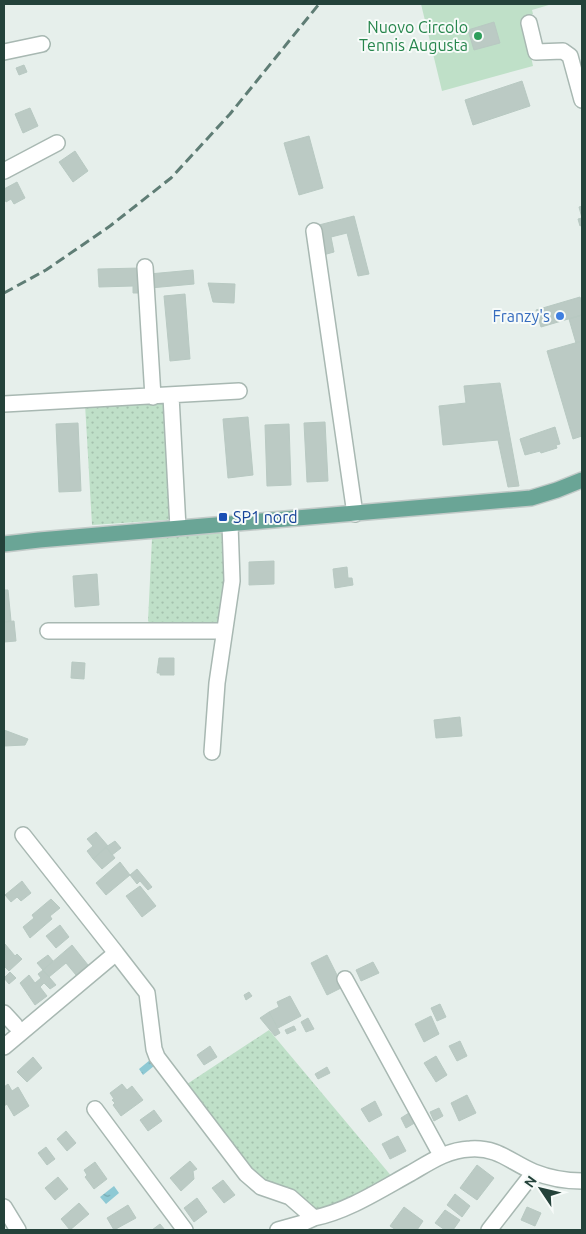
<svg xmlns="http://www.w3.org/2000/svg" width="586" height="1234" viewBox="0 0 586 1234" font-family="Ubuntu,sans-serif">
<defs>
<pattern id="grass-dots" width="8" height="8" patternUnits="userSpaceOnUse" patternTransform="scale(1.25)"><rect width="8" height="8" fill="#bfe0c8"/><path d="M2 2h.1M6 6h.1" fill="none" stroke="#a4c1ad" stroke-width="1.8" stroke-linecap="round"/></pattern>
<pattern id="water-ripples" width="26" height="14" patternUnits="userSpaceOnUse" patternTransform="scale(1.25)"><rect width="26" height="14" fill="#8ec9d4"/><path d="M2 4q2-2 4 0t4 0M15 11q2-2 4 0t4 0" fill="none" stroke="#74a5ad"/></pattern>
</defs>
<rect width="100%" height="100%" fill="#e6efeb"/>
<path fill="url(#grass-dots)" d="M162,400L168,404L174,516L167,520L92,525L85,404Z
M225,532L229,573L220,622L215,626L151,625L148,621L152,538Z
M269,1030L393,1178L321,1213L260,1181L184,1086Z"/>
<path fill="#bfe0c8" d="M421,4H552L532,10L533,14L523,18L533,66L442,91Z"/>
<path fill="url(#water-ripples)" d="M150,1060L154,1066L143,1075L139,1069Z
M114,1186L119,1193L106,1204L100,1197Z"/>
<path fill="#bbcac4" stroke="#b8c9c2" d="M494,22L500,43L474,50L468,30Z
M24,65L27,72L19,75L16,68Z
M522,81L530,106L473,125L465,100Z
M30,108L38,126L23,133L15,114Z
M309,136L323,188L299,195L284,143Z
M75,151L88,171L73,182L59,162Z
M17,182L25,198L14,204L11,199L6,202L4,197V189Z
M582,206V225L580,226L578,219L582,218L579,207Z
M354,216L369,274L358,276L347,233L331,237L334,252L323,255L315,226Z
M140,268L141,293H133V286L99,287L98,269Z
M193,270L194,284L150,288L149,274Z
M208,283L235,284L234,303L213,302Z
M185,294L190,359L170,361L164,296Z
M580,297L582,304V315L541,327L536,310Z
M582,315V341L576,343L569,319Z
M582,341V436L573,439L547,351Z
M500,383L519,486L508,487L498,440L443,445L439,406L466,403L464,386Z
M248,417L253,475L228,478L223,419Z
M325,422L328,481L307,482L304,423Z
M78,423L81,491L59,492L56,424Z
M289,424L291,485L267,486L265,425Z
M555,427L560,444L556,445L557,448L541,453L540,451L525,455L520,439Z
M274,561V584L249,585V562Z
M347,567L348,578H352L353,585L335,588L333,569Z
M97,574L99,605L75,607L73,576Z
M4,590H8L11,621L4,622Z
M14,621L16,641L4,642V622Z
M159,658H174V675H160V673H157Z
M72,662L85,663L84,679L71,678Z
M460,717L462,736L436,738L434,720Z
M4,730L28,739L25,745L4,746Z
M96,832L108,846L93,859L87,851L93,846L87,839Z
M115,841L121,848L112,855L106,847Z
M106,847L115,858L102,869L93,859Z
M120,862L130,875L106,895L96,883Z
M137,869L152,887L148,890L140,881L137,884L130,875Z
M22,881L31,893L21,901L17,897L11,902L5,895Z
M140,886L156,906L142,917L126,896Z
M51,899L60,908L50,916L52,919L30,938L23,927L34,918L32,915Z
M60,925L69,937L56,948L46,936Z
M5,944L15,956L17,954L22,959L9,971L4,966Z
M72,945L88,965L76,975L66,963L49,977L43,970Z
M48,955L53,961L43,970L37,963Z
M327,955L343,987L327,995L311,963Z
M373,962L379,973L361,981L356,970Z
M43,970L56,985L50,989L44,983L40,987L47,996L35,1005L20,983L29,975L35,983L41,978L38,974Z
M10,972L16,978L9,984L4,978Z
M249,992L252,996L246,1000L244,995Z
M290,996L301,1016L278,1028L269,1012L279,1007L277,1002Z
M440,1004L446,1017L437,1021L431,1008Z
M269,1012L280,1033L275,1036L260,1018Z
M431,1016L439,1034L424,1042L415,1024Z
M308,1018L314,1029L306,1032L301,1022Z
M294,1026L296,1030L287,1034L285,1030Z
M460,1041L467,1056L457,1061L449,1046Z
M210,1046L217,1057L204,1065L197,1055Z
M436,1056L447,1075L436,1082L424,1063Z
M33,1057L42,1068L27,1082L17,1072Z
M327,1067L330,1073L318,1079L315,1074Z
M8,1084L12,1091L18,1087L29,1106L14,1116L7,1104L4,1106V1087Z
M122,1084L127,1090L132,1086L143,1100L121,1116L113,1105L115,1103L112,1100L114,1099L110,1093Z
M467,1095L476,1113L459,1121L451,1103Z
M375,1101L382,1115L369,1122L361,1109Z
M439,1108L443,1116L434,1121L430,1112Z
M154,1110L162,1121L148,1131L140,1120Z
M412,1111L418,1121L406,1128L401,1118Z
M66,1131L76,1143L67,1151L57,1139Z
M398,1136L406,1151L390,1159L382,1144Z
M46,1147L55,1159L47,1165L38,1153Z
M190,1161L197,1169L193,1171L194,1179L181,1191L170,1178Z
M95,1162L107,1179L94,1189L85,1177L87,1175L84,1170Z
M477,1165L494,1178L477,1200L460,1188Z
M58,1177L68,1189L55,1200L45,1188Z
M223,1180L235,1195L224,1203L212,1188Z
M455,1194L470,1206L462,1217L447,1205Z
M197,1198L207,1212L194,1222L184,1208Z
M79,1203L89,1214L70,1230L61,1219Z
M128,1205L136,1218L114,1230L107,1218Z
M404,1207L423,1221L417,1230H396L390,1226Z
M527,1207L541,1213L535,1226L521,1220Z
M445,1210L460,1220L453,1230H445L435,1223Z
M160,1224L165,1230H152Z"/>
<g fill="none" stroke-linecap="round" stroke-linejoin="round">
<defs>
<path id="minor" d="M529,23L536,52L563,51L570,56L582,100
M4,52L42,44
M4,171L57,143
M314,231L355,514
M145,267L153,397
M171,396L178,528
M4,404L239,391
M48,631H224
M212,752L217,683L232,581L230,524
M23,835L116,953
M345,979L441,1155
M4,1013L15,1025
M4,1047L116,953L147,993L154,1049L157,1057L246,1174L261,1187L290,1197L314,1218C348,1211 380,1190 411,1173C430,1162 447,1150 470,1149C498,1147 510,1162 534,1172C549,1178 566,1181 582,1181
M95,1109L185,1230
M4,1207L18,1230
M278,1230L303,1223L314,1218
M489,1230L534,1172"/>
<path id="major" d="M4,544L39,540L531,498L557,490L582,480"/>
</defs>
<use href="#minor" stroke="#a8b8b2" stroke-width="18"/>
<use href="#major" stroke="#c2cac8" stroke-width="18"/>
<use href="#minor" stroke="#fff" stroke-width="15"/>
<use href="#major" stroke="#6aa596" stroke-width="15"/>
<path stroke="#5f7d75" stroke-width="3" stroke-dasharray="10 5" stroke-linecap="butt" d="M4,293L46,270L110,226L171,178L230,114L319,4"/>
</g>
<circle fill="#2e9e5b" stroke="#f7fbf9" stroke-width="2" cx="478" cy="36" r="5"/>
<circle fill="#3f7fe0" stroke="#f7fbf9" stroke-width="2" cx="560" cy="316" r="5"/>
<rect fill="#1a4fb4" stroke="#f7fbf9" stroke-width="2" x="218" y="512" width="10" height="10" rx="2.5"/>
<g text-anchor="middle" stroke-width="4" stroke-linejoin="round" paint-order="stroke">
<g font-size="16" fill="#27864d" stroke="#f7fbf9" text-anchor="end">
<text x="468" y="33">Nuovo Circolo<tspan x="468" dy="18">Tennis Augusta</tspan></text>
</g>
<g font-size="16" fill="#366cbe" stroke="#f7fbf9" text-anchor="end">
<text x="550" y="322">Franzy's</text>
</g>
<g font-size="16" fill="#164399" stroke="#f7fbf9" text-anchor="start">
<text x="233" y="523">SP1 nord</text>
</g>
</g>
<rect width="586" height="1234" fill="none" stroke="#24423a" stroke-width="10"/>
<g transform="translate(541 1189) rotate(305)" stroke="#f7fbf9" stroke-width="4" paint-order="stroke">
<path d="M0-4L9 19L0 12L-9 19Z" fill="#24423a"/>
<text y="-8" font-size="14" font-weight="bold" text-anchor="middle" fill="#24423a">N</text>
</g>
</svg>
